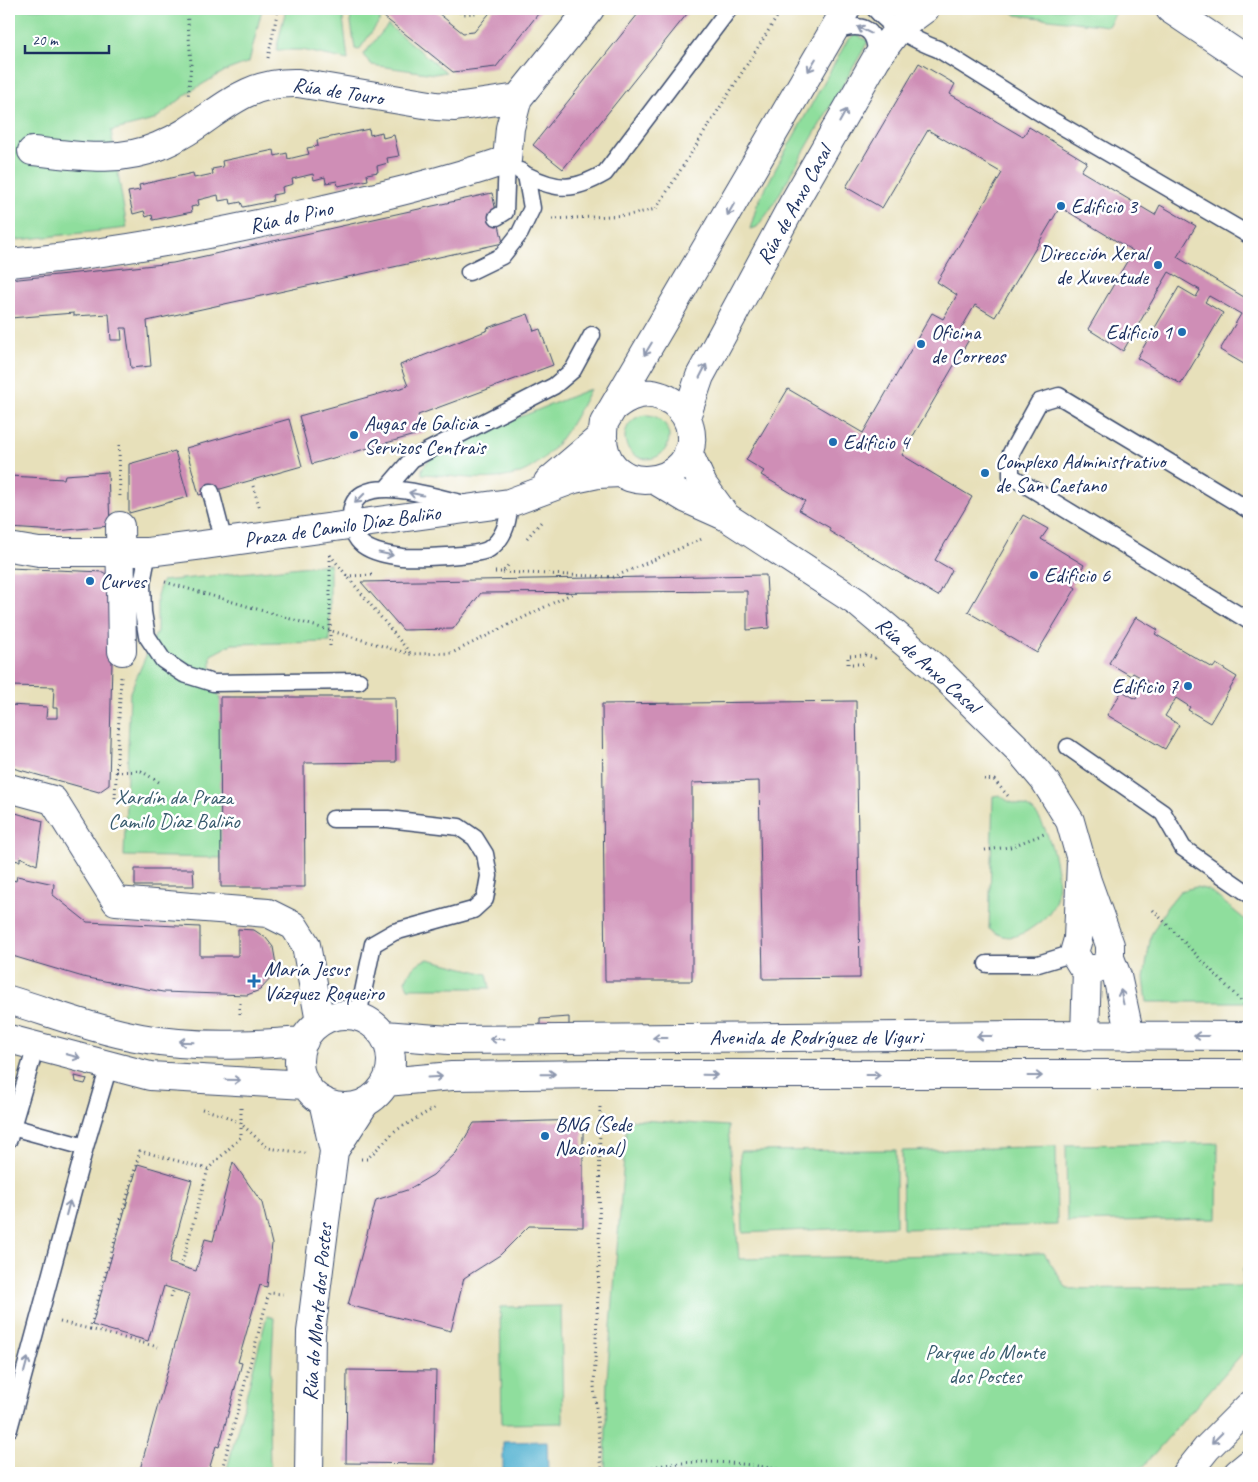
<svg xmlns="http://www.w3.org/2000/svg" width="1258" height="1482" viewBox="0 0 1258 1482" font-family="Caveat,sans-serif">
<rect width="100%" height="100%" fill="#fff"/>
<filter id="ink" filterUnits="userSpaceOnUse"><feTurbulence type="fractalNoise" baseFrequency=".02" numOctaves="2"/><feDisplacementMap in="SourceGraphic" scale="10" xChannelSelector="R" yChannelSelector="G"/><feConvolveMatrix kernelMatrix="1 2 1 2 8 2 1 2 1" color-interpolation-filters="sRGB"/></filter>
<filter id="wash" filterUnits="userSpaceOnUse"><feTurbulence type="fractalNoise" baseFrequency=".0096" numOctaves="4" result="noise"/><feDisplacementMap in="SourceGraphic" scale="20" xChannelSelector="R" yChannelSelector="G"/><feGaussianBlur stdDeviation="1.12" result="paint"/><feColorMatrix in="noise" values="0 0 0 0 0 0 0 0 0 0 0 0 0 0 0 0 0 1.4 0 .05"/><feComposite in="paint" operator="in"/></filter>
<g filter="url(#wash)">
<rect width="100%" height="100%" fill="#e7e0ba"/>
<path fill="#8fde9d" stroke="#55867e" d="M9,9H262L249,62L225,71L191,91L154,120L111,131L127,228L9,241Z
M286,9L342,10L348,60L302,50H276Z
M349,9H364L381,19L359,50L355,49Z
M1009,9H1118L1108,26L1016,15Z
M388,25L446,72L434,74L372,65L363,55Z
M855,34L868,41L861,54L770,210L757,227L750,229L757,205L776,168L847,41Z
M590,389C574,421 551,465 514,475C485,483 451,475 422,474V469L433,455L458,442Z
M625 437a22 22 0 1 1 44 0a22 22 0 1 1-44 0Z
M330,564V642L232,644L211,655V673L221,703L222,858L124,856L130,692L157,631V595L162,581Z
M1000,795C1015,810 1029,798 1042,823C1053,843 1065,888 1052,908C1047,918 1036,925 1027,931C1012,940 1003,938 989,929L993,796Z
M1196,887L1209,890L1249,923V1002H1147L1144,978L1151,935L1167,907L1180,891Z
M428,959L487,974L490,988H408L405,981C410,970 416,962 428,959Z
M627,1119L728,1126L739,1259L1044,1253L1067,1289L1243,1286V1268L1249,1267V1346L1137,1473H605L607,1379Z
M1218,1143L1217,1219L1067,1222L1066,1145Z
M1056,1146L1057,1225L903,1229L902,1151Z
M896,1150V1226L743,1233L740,1151Z
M561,1306L563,1423L502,1424L500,1307Z
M267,1316L274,1318L269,1416L270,1473H226Z"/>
<path fill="#51b1d0" stroke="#367097" d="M547,1441L548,1473H503V1442Z"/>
<g id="blocks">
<path fill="#cf8eb6" d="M374,9H433L463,33L474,32L493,9H542L496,67L453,72Z
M642,9H691L563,169L533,145Z
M919,63L955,84L950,94L1023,137L1029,127L1087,162L1081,171L1155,215L1160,205L1196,226L1177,257L1249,300V367L1220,350L1241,314L1209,296L1205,302L1223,313L1181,384L1137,358L1179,287L1196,297L1200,290L1169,272L1123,351L1088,329L1133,251L1060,207L995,317L975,305L961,329L971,336L902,455L972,497L935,560L952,570L938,596L829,531L830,528L799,510L805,501L761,475L764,471L746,460L788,389L863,433L932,313L943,319L957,295L937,282L1002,173L928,130L882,208L846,187Z
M369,129L370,135L382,132L383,138L394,135L399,156L387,158L388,163L377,166L378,172L367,174L368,180L338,186L337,181L326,183L325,177L314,180L313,174L292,179L293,184L282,187L283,193L272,195L273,201L243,207L241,202L231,204L230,199L219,201L218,195L198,200L199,205L191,207L192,212L153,220L152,215L146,217L144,211L133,214L128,192L140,190L139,185L193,173L194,178L213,174L212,169L223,167L222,161L274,150L275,156L287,153L288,159L309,154L307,148L318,146L317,140Z
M492,193L503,243L147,321L151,366L131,368L126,328H121L122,340H111L109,314L74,316V313L10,318L9,280L173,263Z
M528,314L534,331L540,329L553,365L418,415L425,432L312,464L299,416L408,386L400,365L488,330L487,328Z
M289,419L302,466L199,495L186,448Z
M175,451L188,497L129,513V464Z
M108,472L110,526L56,531L9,528V476L64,479L65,475Z
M1023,515L1048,529L1041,539L1084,565L1072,585L1076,588L1037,653L968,612Z
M9,568L103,572L114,580L109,785L99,792L9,767V705L47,707L46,718H57V708H53L54,687L9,686V632L12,621H9Z
M766,575L769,628L747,630V591L481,593L453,629L403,630L361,582Z
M1136,617L1158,630L1155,634L1213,668L1216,664L1237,677L1210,723L1188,710L1190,707L1176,698L1165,716L1179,725L1165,749L1107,715L1122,691L1136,699L1147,681L1133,673L1131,676L1109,663Z
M220,697H395L396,762L304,763L305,887H221Z
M856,701L860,978L763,979L759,781L692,783V981H605L602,704Z
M9,811L43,821L37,865L20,857V861L11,860L12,857L9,856Z
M135,869H193L194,886H135Z
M17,876L54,884L53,895L87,922L200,927V956H238V929L254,930L266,938L273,947L276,964L273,976L260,990L247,995L163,992L83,977L9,955V879L16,881Z
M569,1017V1026L540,1027V1019Z
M75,1076L87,1079L85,1084L76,1082Z
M583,1120V1227L529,1226L500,1255L464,1278L451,1331L348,1305L376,1200L407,1190L433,1175L456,1153L474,1123Z
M233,1162L262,1203L272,1244L267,1287L260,1285L238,1362L242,1363L219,1447L216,1446L208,1473H139L189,1294L164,1286L148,1341L92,1325L138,1164L192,1180L169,1263L196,1271L205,1239L213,1241Z
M347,1370L436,1371L434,1464L346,1463Z"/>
</g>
</g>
<g filter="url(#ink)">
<use href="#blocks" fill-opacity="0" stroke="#3a4a6c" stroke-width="1"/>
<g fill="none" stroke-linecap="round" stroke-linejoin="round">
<defs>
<path id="lane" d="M875,9C890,27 916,41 938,49L1055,122L1249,235
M832,32C860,22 877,25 876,59
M526,175C558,191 574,191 605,173L729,9
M497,217L505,212L507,160
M469,272L502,256L520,233L532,208L526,175L520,171
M387,488L412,459L554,386L573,370L592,335
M211,492L224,542
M461,503C434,497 354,469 351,514C351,525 354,538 363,545C374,553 389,555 402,557C416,558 479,556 489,549C505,538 509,521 509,503
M1249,510L1059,396L1039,402L1011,453V476L1249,621
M148,552L142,583L143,612L147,636L163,660L184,674L213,683L359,681
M1068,747L1163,813L1183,848L1249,894
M333,819H388L459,827L475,838L485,854L489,876L485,899L473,910L394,932L373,944L358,1016
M987,964H1038L1074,953
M12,1127L36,1046
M9,1139L12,1127L85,1147L9,1429
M85,1147L109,1066"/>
<path id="street" d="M1170,9L1249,62
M32,151C74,155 118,164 159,146C213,124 234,81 298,83L436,106L455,107L518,98L590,9
M9,263C111,254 212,235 312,212C378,197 443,182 507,160L510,128L518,98
M548,482L602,436
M120,526L122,651
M9,547L39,552H148L203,545L509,503L574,479L598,474L621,473
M9,788L53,800L116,901L268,913L294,926L306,945L320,1022
M334,1151L365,1103
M309,1473L311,1332L334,1151L323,1101"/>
<path id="secondary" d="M614,407C630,394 644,390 663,397C675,401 685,412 689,424C708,491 591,506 604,423L846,9
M686,417L700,376L793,204L876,59L899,28L925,9
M688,452L703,485L725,515
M655,480L687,499L725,516L858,603L942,674L1018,749L1045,781L1070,821L1087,881L1110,945V958C1103,969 1093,972 1082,966L1074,953L1078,939L1081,860"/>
<path id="primary" d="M1110,958L1117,976L1130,1036
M9,1000C52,1013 96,1030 141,1038C194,1048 251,1045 304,1041
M299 1061a46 46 0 1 1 92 0a46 46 0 1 1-92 0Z
M384,1035L449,1040L1022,1035L1249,1036
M1085,1036L1087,969
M9,1039L150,1076L306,1085
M386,1082L452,1076L599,1074H1249
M1187,1473L1207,1448L1249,1406
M1238,1473L1249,1464"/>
</defs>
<use href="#lane" stroke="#3a4a6c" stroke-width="19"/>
<use href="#street" stroke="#3a4a6c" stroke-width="30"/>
<use href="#secondary" stroke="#3a4a6c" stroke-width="30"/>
<use href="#primary" stroke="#3a4a6c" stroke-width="30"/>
<path stroke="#3a4a6c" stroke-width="3" stroke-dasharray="1 4" stroke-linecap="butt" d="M187,9L191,64L188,98
M456,9L463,14L476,13L480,9
M268,58L278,9
M552,219L629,215L656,209L782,9
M119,445L120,500
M253,486L260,509
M527,538L541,522
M330,555L410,653
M330,555V650
M495,572H503L509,564
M503,572L614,577L704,538
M346,576L373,575
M165,582L410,654L452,653L575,592
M863,664H848V656L865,655L875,658L878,655
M116,772L141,771L162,784
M984,779L994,780L1009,797
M115,798L121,677
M125,801L162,803
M985,850L1010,847L1044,834
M1153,910L1248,1008
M240,1003V1017
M600,1102L599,1268L594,1386L602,1473
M202,1109L223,1115L240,1123L268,1148L305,1153
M361,1159H367L395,1131L436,1107
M181,1267L208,1169
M171,1297L174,1289
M60,1322L90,1329L140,1151L208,1169L241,1137V1108
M90,1329L158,1347
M221,1473L269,1293L283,1294
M628,1473C686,1456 739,1461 797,1473"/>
<use href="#lane" stroke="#fff" stroke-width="16"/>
<use href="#street" stroke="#fff" stroke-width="28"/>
<use href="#secondary" stroke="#fff" stroke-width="28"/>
<use href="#primary" stroke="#fff" stroke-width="28"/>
</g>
<defs><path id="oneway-shaft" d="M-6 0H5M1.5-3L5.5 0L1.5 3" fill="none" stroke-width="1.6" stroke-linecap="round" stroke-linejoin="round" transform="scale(1.25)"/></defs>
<g stroke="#8d97ae">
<use href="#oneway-shaft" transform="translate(864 30) rotate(-154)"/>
<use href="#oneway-shaft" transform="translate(812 65) rotate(121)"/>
<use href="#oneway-shaft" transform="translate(843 116) rotate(-61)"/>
<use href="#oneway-shaft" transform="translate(731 209) rotate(120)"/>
<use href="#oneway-shaft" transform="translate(648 349) rotate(121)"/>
<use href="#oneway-shaft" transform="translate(703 371) rotate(-63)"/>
<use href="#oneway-shaft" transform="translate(416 494) rotate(-169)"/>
<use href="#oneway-shaft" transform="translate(360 498) rotate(135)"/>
<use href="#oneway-shaft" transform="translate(386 554) rotate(11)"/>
<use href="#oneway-shaft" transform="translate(1122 997) rotate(-102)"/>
<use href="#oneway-shaft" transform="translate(984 1036) rotate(180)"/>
<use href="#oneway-shaft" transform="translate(1201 1036) rotate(-180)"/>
<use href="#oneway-shaft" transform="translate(660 1038) rotate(180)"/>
<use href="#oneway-shaft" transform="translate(497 1039) rotate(179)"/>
<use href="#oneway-shaft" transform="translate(186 1042) rotate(-178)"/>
<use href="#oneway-shaft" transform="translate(73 1056) rotate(15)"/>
<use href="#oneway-shaft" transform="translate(548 1074) rotate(-1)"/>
<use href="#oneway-shaft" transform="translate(710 1075) rotate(1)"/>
<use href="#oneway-shaft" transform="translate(873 1075)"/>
<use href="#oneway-shaft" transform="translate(1035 1076)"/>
<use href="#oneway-shaft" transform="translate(435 1077) rotate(-3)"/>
<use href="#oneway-shaft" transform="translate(233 1080) rotate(1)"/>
<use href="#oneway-shaft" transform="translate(68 1208) rotate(-75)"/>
<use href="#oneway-shaft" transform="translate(26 1365) rotate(-75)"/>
<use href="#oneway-shaft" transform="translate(1217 1438) rotate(135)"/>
</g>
</g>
<g fill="#1f6fb2" stroke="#fff" stroke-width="2">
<circle cx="1061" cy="206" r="5"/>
<circle cx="1158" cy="265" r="5"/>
<circle cx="1182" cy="332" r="5"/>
<circle cx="921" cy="344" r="5"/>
<circle cx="354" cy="435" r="5"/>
<circle cx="833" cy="442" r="5"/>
<circle cx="985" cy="473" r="5"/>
<circle cx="1034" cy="575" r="5"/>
<circle cx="90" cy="581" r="5"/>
<circle cx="1188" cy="686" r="5"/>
<path d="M251.5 973.5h5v5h5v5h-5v5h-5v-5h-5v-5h5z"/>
<circle cx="545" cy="1136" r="5"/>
</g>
<g text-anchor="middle" stroke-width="5" stroke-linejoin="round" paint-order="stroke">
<g font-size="21" fill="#1b2f5e" stroke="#fff">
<text transform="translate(338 91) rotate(9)" y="7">Rúa de Touro</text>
<text transform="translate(794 205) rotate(-61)" y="7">Rúa de Anxo Casal</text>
<text transform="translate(291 217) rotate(-13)" y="7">Rúa do Pino</text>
<text transform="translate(342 526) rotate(-8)" y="7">Praza de Camilo Díaz Baliño</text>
<text transform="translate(928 665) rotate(42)" y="7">Rúa de Anxo Casal</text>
<text x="816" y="1044">Avenida de Rodríguez de Viguri</text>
<text transform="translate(317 1312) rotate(-85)" y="7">Rúa do Monte dos Postes</text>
</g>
<g font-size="21" fill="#1b2f5e" stroke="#fff" text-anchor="start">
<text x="1071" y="213">Edificio 3</text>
<text x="1148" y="260" text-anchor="end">Dirección Xeral<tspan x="1148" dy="24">de Xuventude</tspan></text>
<text x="931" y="339">Oficina<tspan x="931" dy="24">de Correos</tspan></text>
<text x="1172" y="339" text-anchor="end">Edificio 1</text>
<text x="364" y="430">Augas de Galicia -<tspan x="364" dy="24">Servizos Centrais</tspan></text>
<text x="843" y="449">Edificio 4</text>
<text x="995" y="468">Complexo Administrativo<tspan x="995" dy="24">de San Caetano</tspan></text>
<text x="1044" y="582">Edificio 6</text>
<text x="100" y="588">Curves</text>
<text x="1178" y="693" text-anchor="end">Edificio 7</text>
<text x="264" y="976">María Jesus<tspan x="264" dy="24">Vázquez Roqueiro</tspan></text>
<text x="555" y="1131">BNG (Sede<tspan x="555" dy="24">Nacional)</tspan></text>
</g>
<g font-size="21" fill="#385b6e" stroke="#fff">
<text x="174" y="804">Xardín da Praza<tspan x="174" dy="24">Camilo Díaz Baliño</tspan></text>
<text x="985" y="1359">Parque do Monte<tspan x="985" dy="24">dos Postes</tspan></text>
</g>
</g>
<rect width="1258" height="1482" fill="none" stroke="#fff" stroke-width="30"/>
<path d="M25 45v8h84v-8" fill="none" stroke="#1b2f5e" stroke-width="2.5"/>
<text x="32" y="45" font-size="15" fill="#1b2f5e" stroke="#ffffff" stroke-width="4" paint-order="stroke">20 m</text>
</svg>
